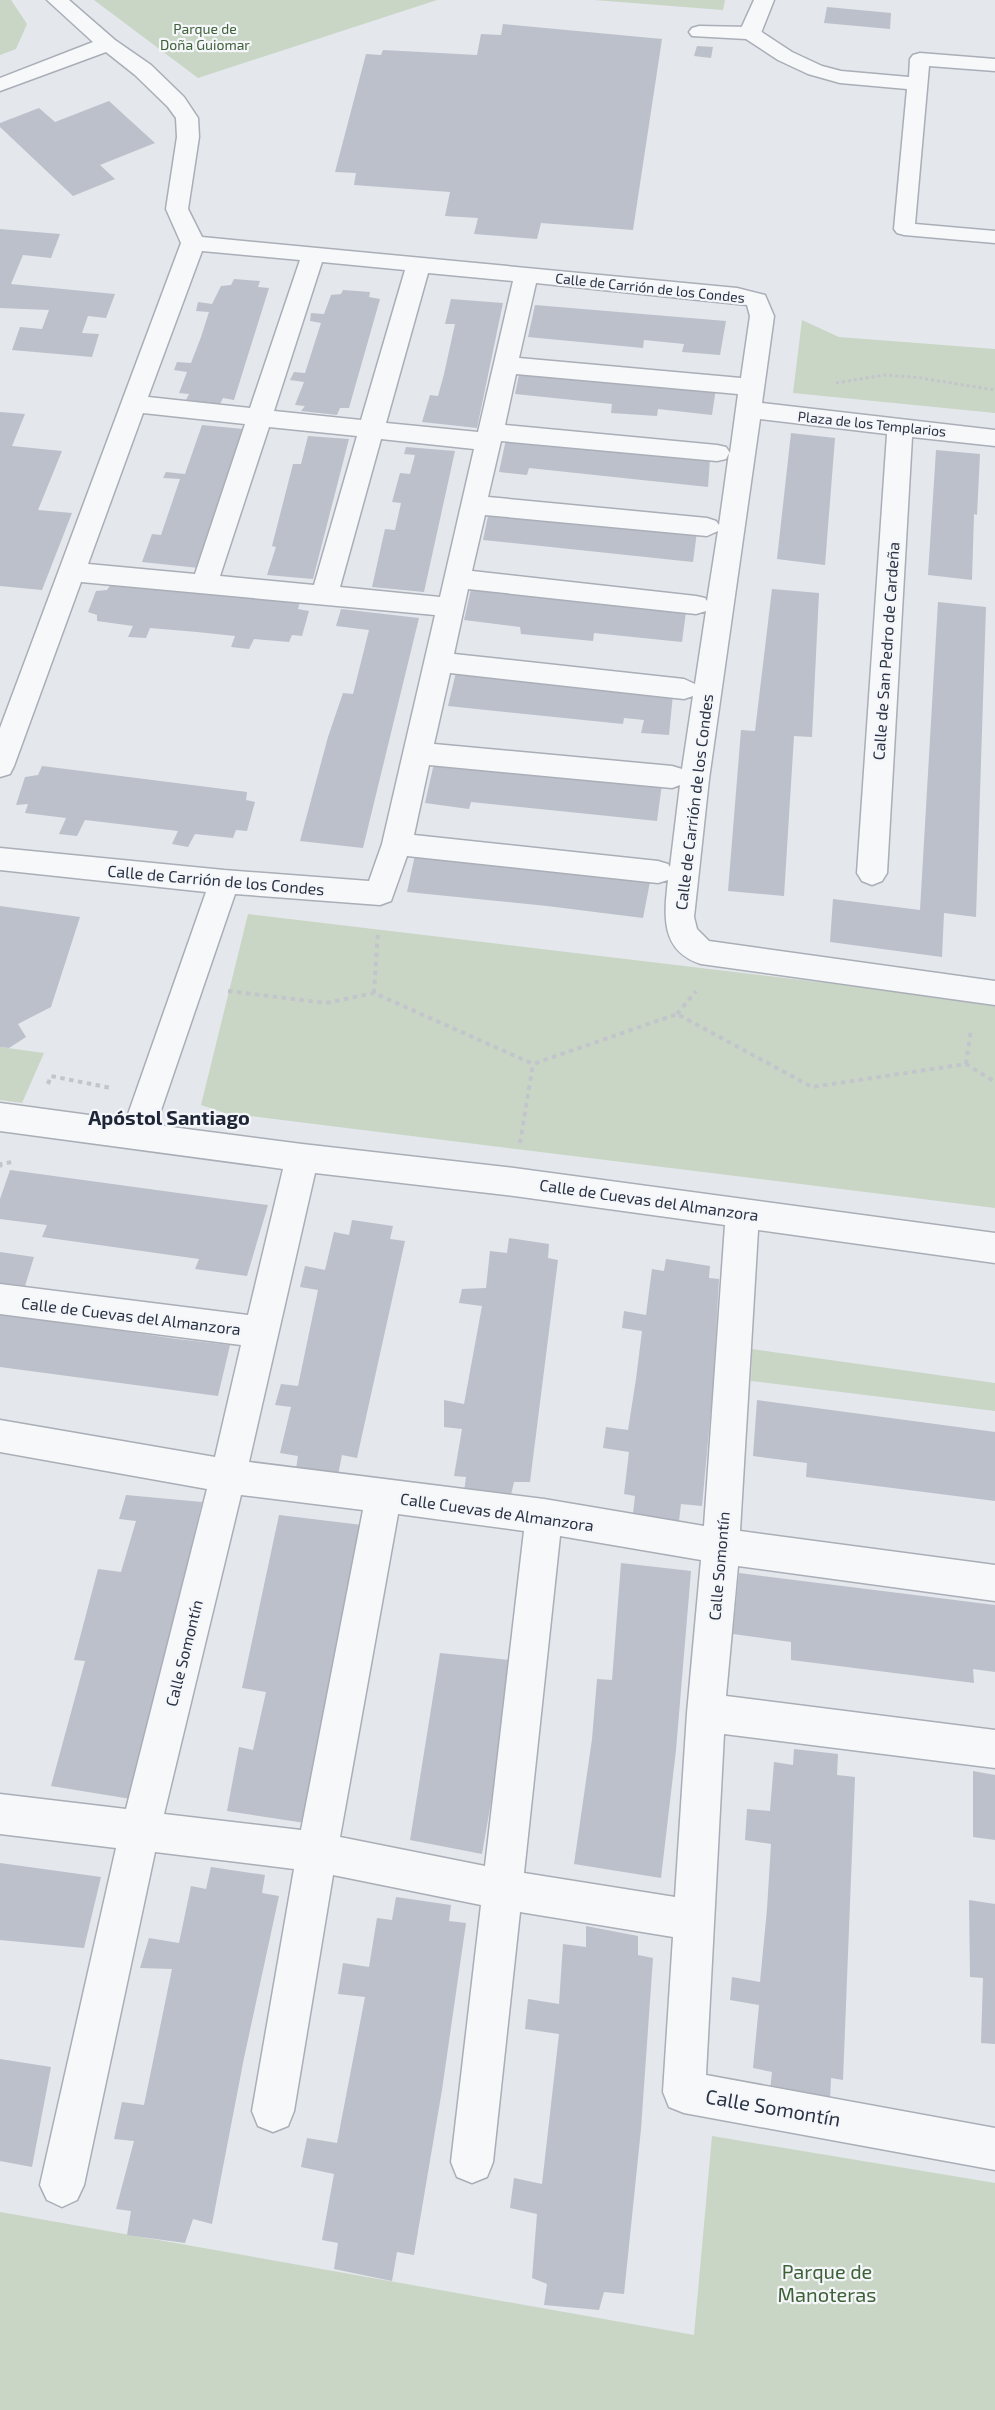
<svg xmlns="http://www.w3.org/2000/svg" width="995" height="2410" viewBox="0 0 995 2410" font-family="'Exo 2',sans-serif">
<rect width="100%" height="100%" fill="#e4e7ec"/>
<path fill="#c9d6c5" d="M0,0H11L27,24L16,49L0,55Z
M94,0H437L198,78Z
M594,0H725L723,10Z
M802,320L839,337L995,349V413L793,393Z
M248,914L995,1003V1208L225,1113L201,1105Z
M0,1047L44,1053L22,1103L0,1100Z
M752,1349L995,1383V1411L751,1381Z
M712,2136L995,2183V2410H0V2212L694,2335Z"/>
<path fill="#bbc0ca" d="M827,7L891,13L890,29L824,23Z
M503,24L662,39L633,230L541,223L537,239L474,234L478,218L445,216L450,192L354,185L356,173L335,172L366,54L381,55L383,50L477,55L481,34L501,35Z
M697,46L713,47L711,58L694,56Z
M109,101L155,143L100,165L115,179L73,196L0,127V123L39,108L55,122Z
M0,229L60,234L51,258L23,255L11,284L115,294L106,318L88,316L82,333L99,334L92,357L12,350L20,327L42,329L49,310L0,308Z
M234,279L260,281L258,287L269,288L234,400L223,398L220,404L186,400L189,394L179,393L187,372L174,370L177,362L191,363L201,337L209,312L196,311L198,302L212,304L221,286L231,285Z
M343,290L370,292L369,297L380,299L349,408H340L337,415L301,411L305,406L295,405L304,382L290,380L294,372L305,373L321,323L310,321L311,313L324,314L331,295L341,294Z
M451,299L503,303L477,428L422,422L430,395L438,396L444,374L455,324H445Z
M535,305L726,321L720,355L682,352L684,344L644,340L643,348L528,337Z
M520,370L716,388L712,415L658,409L657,416L611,413L612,404L515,394Z
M0,412L25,414L12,446L62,451L38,510L72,513L42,590L0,586Z
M202,425L243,429L199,568L142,562L152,534L161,535L180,479L163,478L166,472L185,474Z
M791,433L835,438L825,565L777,559Z
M308,436L349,439L313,579L267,575L276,547L272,546L293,464H301Z
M506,439L710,459L708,487L529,468L527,475L499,472Z
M406,447L455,451L424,592L372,587L385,529L395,530L401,503L392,502L400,473L410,474L415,455L404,454Z
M936,450L980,454L977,515L974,514L972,580L928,575Z
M489,511L697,532L693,562L483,540Z
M111,584L300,602L298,609L309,611L302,636L292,635L289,642L254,639L249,649L231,647L235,636L197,632L150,628L146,638L128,637L133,626L97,621V615L88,612L96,591L107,590Z
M471,589L686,612L682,642L594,633L593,641L521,634L520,627L464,620Z
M772,589L819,593L812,737L794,736L784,896L728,891L741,730L755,731Z
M938,602L986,607L976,917L944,913L942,957L830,942L833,899L920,910Z
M341,609L419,618L363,848L300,841L328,737L343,693L353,694L369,630L336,626Z
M456,672L673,694L669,735L641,733L644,720L624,718L623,724L448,706Z
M435,759L662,784L657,821L471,802L469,809L425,803Z
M42,766L247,792L246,800L255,802L247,831L236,830L233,838L195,834L188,847L172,844L178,831L85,820L77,836L59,834L66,818L25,813L28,804L16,805L25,777L38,775Z
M415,855L650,882L643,918L547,906L407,892Z
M0,906L80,917L51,1007L18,1024L26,1037L9,1048L0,1047Z
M10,1170L215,1198L268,1205L247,1276L195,1269L199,1259L42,1237L47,1225L0,1219V1199Z
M352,1220L393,1226L390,1239L405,1241L357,1458L342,1455L338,1475L296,1469L298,1456L280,1453L291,1407L275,1405L281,1384L298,1386L318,1290L300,1287L305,1266L325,1270L334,1232L349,1235Z
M509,1238L549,1244L548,1258L558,1260L530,1482H514L510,1499L464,1492L466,1477L454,1476L462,1429L444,1427V1400L464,1404L482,1306L459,1303L462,1289L486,1288L490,1251L507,1253Z
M0,1252L34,1257L25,1286L0,1283Z
M666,1259L710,1266L709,1278L719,1279L713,1387L702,1506L681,1504L679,1521L633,1514L635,1496L624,1494L629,1452L603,1448L606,1427L628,1430L636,1379L642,1331L622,1328L624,1311L646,1315L652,1269L664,1271Z
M0,1313L177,1339L230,1345L218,1396L0,1367Z
M757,1400L995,1432V1501L806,1477L807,1463L753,1456Z
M126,1495L202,1502L131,1799L51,1786L85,1661L74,1660L98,1569L121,1572L136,1521L119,1519Z
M279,1515L362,1525L305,1823L227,1811L239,1747L253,1750L266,1692L242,1688Z
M621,1563L691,1571L676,1750L661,1878L574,1864L592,1739L597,1679L612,1680Z
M739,1573L995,1605V1672L973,1669L974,1683L791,1660V1642L733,1634Z
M440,1653L510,1660L494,1785L482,1854L410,1840Z
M794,1749L838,1754L837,1775L855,1777L843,2080L831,2078L830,2101L770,2091L772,2072L753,2068L759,2005L730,2000L732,1977L760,1982L767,1909L771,1844L745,1840L747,1809L770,1811L774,1762L793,1765Z
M973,1771L995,1775V1840L973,1837Z
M0,1863L101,1877L84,1948L0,1940Z
M211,1867L265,1875L262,1893L279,1896L244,2058L212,2224L193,2219L185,2243L127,2235L131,2211L116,2209L134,2141L114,2139L122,2102L144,2105L172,1969L140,1968L149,1938L179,1943L191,1886L206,1889Z
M396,1897L451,1905L449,1921L466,1923L442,2090L414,2255L397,2252L392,2281L334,2269L338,2243L322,2240L334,2174L301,2167L307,2138L337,2143L365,1997L338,1994L343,1963L369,1967L377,1918L392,1920Z
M969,1900L995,1904V2044L981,2043L983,1978L970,1977Z
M586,1926L638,1936V1955L653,1958L641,2129L624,2294L604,2292L599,2310L544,2305L547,2284L532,2278L537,2214L510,2208L514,2178L542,2184L559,2034L525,2029L528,1999L559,2004L563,1944L586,1947Z
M0,2059L51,2067L32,2167L0,2161Z"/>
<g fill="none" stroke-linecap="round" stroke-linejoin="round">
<defs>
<path id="service" d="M699,26L750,27L757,29L792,52L822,66L841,71L909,77L910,59L913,55L920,53L995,59V71L929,66L915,224L995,231V243L904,235L897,233L894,229L907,89L840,83L808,74L778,60L746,39L692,36L689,32L692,28Z"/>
<path id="minor" d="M47,0H69L115,40L151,65L184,97L198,118L199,137L188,209L202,237L737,288L765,295L774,316L762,403L995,430V446L912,437L887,873L882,881L872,885L862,881L857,873L887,434L760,419L709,779L694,917L697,929L709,941L995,981V1005L701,964C660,951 664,915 668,880L658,883L407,856L391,901L380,905L235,894L156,1125L302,1144L514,1168L995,1233V1263L758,1230L740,1531L995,1565V1601L738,1566L726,1696L995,1730V1768L724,1734L706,2075L995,2128V2170L684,2113L669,2107L663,2092L673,1937L520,1912L493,2162L487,2177L472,2183L457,2177L451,2162L481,1905L333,1875L294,2111L288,2126L273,2132L258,2126L252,2111L294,1869L155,1852L84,2185L77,2200L62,2207L47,2200L40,2185L116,1848L0,1834V1794L126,1809L207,1489L0,1452V1420L215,1457L241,1345L0,1314V1284L248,1315L283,1169L0,1131V1103L126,1120L206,892L0,870V848L224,870L369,881L382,844L435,615L81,582L14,766L10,774L0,777V728L181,243L166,209L177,137L176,118L168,107L135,75L106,52L0,91V78L93,42ZM202,251L300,260L250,408L148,397ZM322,262L405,270L361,420L274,411ZM428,273L513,281L478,432L386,423ZM536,283L747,305L750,316L741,378L519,358ZM516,374L738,394L730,453L726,447L717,445L505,425ZM143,413L245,424L195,574L88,564ZM269,427L357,436L314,585L220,576ZM381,439L474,449L440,597L340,587ZM501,441L717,461L726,459L729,453L719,525L716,521L707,518L488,497ZM485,515L707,536L718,531L707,601L705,598L696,596L472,571ZM468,589L696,614L706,611L695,684L684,679L454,654ZM450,673L684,699L693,696L682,769L672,766L434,744ZM429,765L672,788L680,785L670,867L668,864L658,861L414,835ZM315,1173L514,1196L725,1225L704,1526L544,1499L249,1462ZM241,1495L363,1510L301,1830L164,1814ZM398,1514L524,1531L485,1866L340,1837ZM560,1536L701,1560L687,1713L675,1897L524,1873Z
M754,0H774L761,33L757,37L750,39L743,37L739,33Z"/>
</defs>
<use href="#service" stroke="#a9aeb7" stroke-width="3"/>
<use href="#minor" stroke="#a9aeb7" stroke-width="3"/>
<path stroke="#c2c5cb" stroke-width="3" stroke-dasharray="3 3" stroke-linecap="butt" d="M836,383L884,375L914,377L995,390"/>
<path stroke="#c2c5cb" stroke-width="4" stroke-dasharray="4.5 4.5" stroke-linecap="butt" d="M228,991L326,1003L374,993L533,1064L677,1014L812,1087L966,1064L995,1082
M374,993L378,931
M677,1014L696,991
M966,1064L971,1029
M48,1084L51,1076L111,1088
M520,1143L533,1064
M0,1167L1,1164L12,1162"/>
<use href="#service" fill="#f7f8fa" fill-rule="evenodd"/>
<use href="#minor" fill="#f7f8fa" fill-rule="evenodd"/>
</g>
<g text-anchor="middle" stroke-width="4.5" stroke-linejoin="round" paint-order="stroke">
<g font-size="14" fill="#3f6138" stroke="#f4f6f9">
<text x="205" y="34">Parque de<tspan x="205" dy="16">Doña Guiomar</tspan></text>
</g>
<g font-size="14" fill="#2b3445" stroke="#f4f6f9">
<text transform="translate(650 288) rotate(6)" y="5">Calle de Carrión de los Condes</text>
<text transform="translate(872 424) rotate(6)" y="5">Plaza de los Templarios</text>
</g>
<g font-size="16" fill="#2b3445" stroke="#f4f6f9">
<text transform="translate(886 651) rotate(-86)" y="6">Calle de San Pedro de Cardeña</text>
<text transform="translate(694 802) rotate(-83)" y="6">Calle de Carrión de los Condes</text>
<text transform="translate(216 880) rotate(5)" y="6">Calle de Carrión de los Condes</text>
<text transform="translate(649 1200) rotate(8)" y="6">Calle de Cuevas del Almanzora</text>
<text transform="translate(131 1316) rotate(7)" y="6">Calle de Cuevas del Almanzora</text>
<text transform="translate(497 1512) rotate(8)" y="6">Calle Cuevas de Almanzora</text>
<text transform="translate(719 1566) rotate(-85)" y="6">Calle Somontín</text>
<text transform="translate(184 1653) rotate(-76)" y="6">Calle Somontín</text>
</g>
<g font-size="20" font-weight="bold" fill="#1d2536" stroke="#f4f6f9">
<text x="169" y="1125">Apóstol Santiago</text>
</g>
<g font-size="20" fill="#2b3445" stroke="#f4f6f9">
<text transform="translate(773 2108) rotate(10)" y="7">Calle Somontín</text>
</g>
<g font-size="20" fill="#3f6138" stroke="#f4f6f9">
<text x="827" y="2279">Parque de<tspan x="827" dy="23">Manoteras</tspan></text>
</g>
</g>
</svg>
